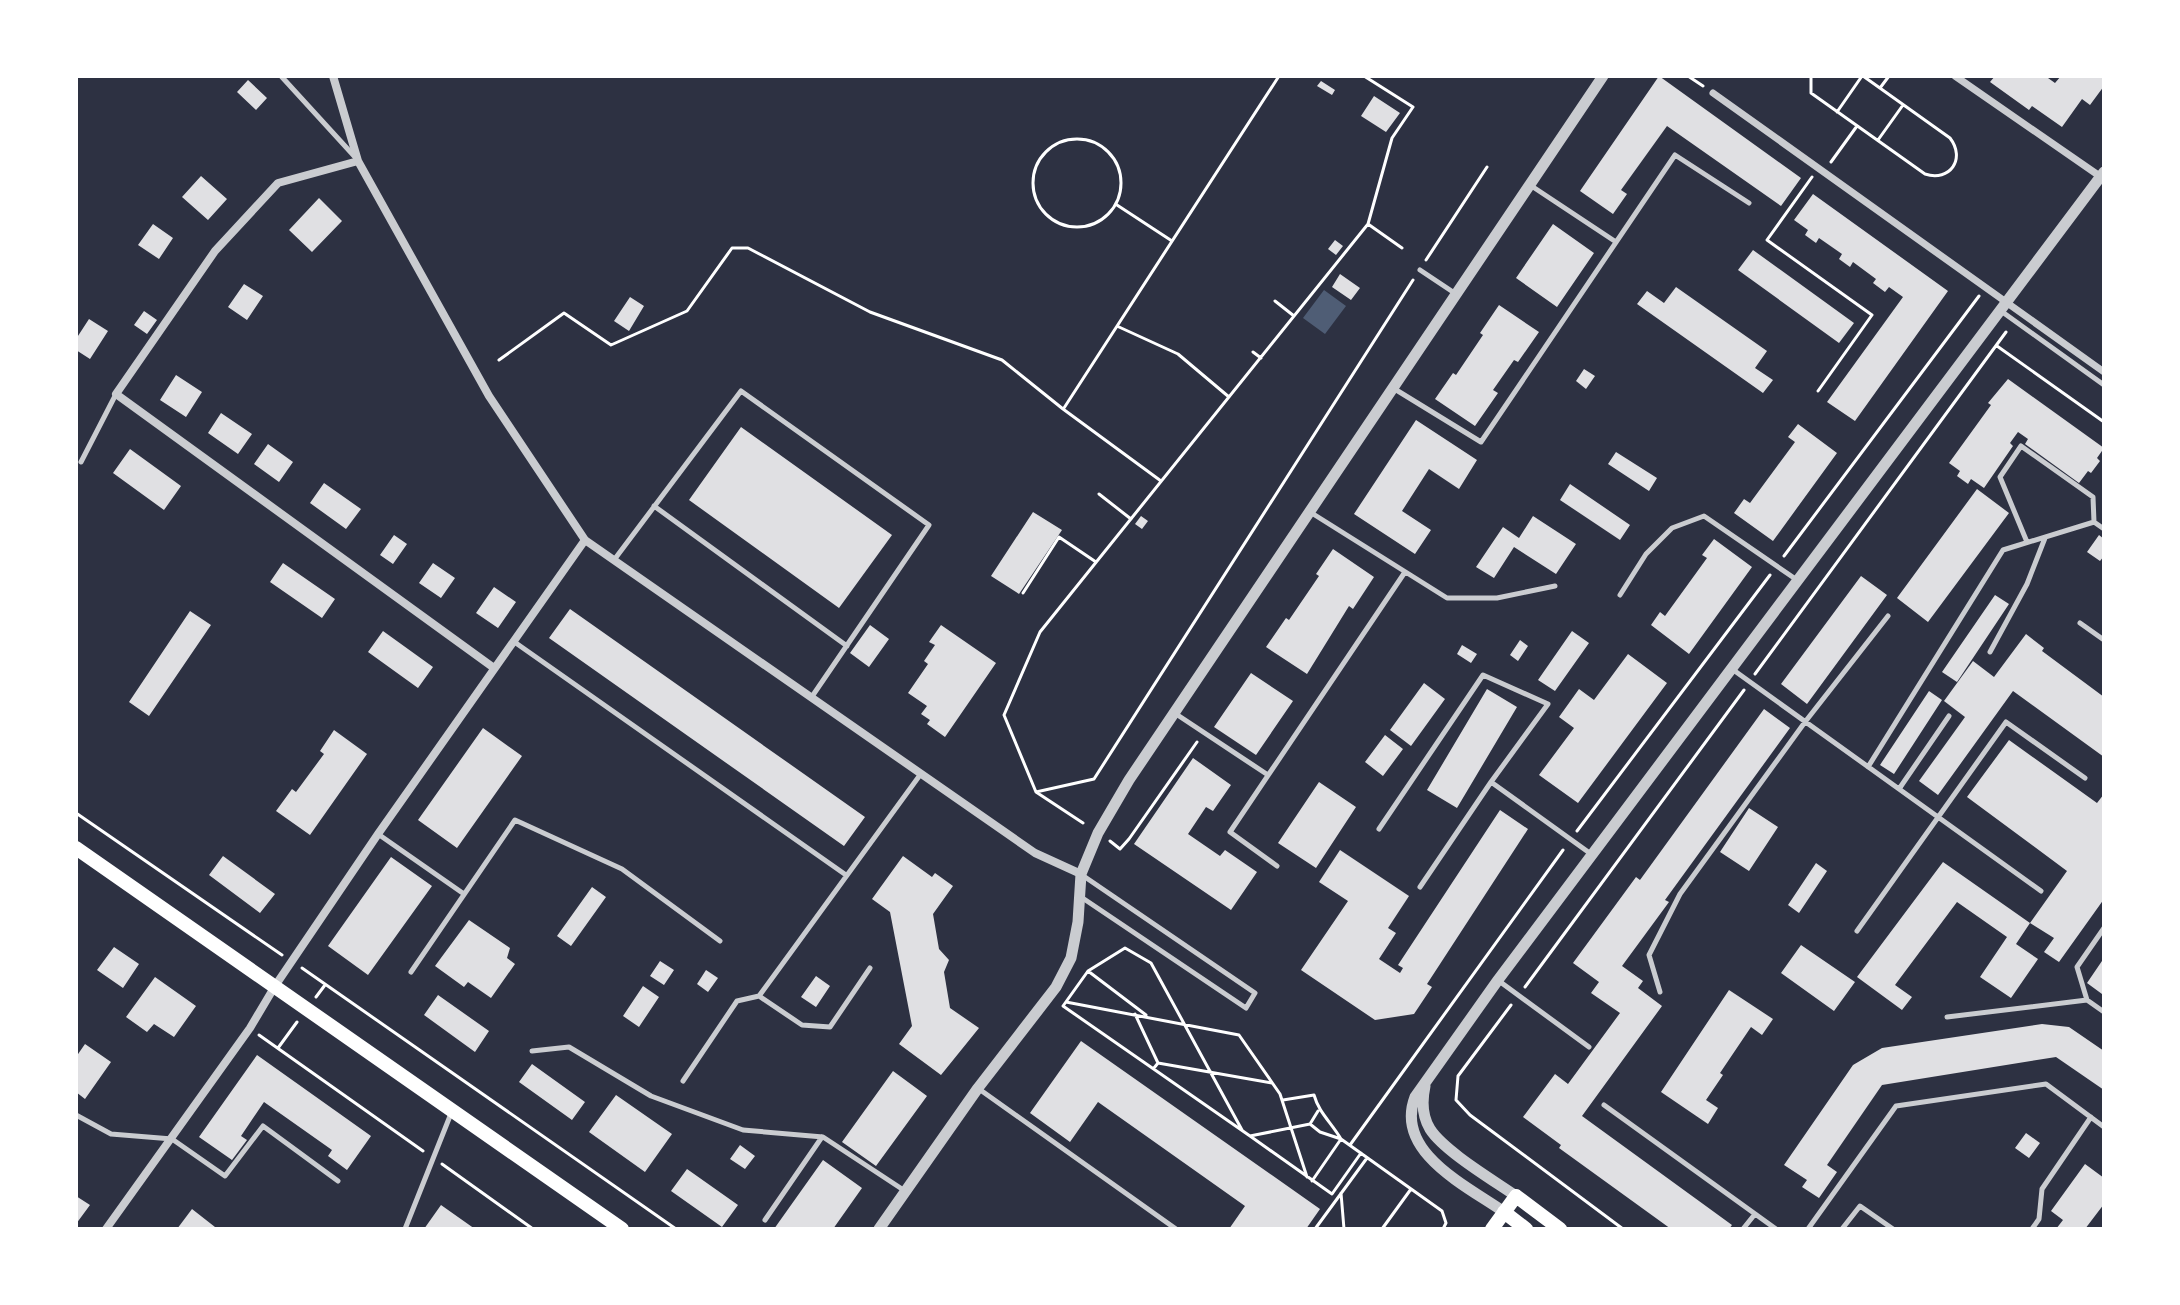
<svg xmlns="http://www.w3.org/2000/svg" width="2180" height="1305" viewBox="0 0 2180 1305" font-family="Ubuntu,sans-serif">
<rect width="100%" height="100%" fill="#2d3142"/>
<path fill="#4f5d75" d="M1324,290L1346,306L1325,334L1303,318Z"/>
<path fill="#e0e0e3" d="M1659,76L1801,178L1781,206L1667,126L1621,190L1627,194L1613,214L1580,191Z
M1995,76H2050L2048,78L2055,83L2061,76H2104V86L2090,105L2082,99L2062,127L2032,106L2029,110L1990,82Z
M248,80L267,98L256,110L237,92Z
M1321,81L1335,90L1332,95L1317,86Z
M1374,96L1400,113L1386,132L1361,116Z
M201,176L227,199L208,220L182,197Z
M1813,194L1948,291L1855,421L1827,402L1903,297L1889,287L1885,292L1873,283L1876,279L1853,262L1850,267L1839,259L1842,254L1819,238L1816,243L1805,235L1808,230L1794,220Z
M319,198L342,221L312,252L289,230Z
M153,224L173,238L159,259L138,245Z
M1553,224L1594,253L1557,307L1516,278Z
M1335,240L1343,246L1336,255L1328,249Z
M1753,250L1854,323L1839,343L1738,270Z
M1340,274L1360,288L1351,300L1332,287Z
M244,284L263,296L247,320L228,307Z
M1676,287L1767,351L1755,368L1773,380L1763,393L1637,304L1647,291L1664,303Z
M630,297L644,306L629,331L614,321Z
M1499,305L1539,332L1518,362L1514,360L1493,390L1498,393L1475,426L1435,399L1453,373L1456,375L1483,335L1480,333Z
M144,311L157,320L147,334L134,325Z
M89,319L108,331L90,359L76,350V339Z
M1584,369L1595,376L1586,389L1576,381Z
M176,375L202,392L186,417L160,400Z
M2008,379L2104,448L2097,458L2100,461L2091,473L2088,471L2079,483L2025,444L2028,439L2018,432L2010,443L2013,446L1984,488L1971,479L1968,484L1957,476L1960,471L1949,463L1991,405L1988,403Z
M221,413L252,434L238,454L208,433Z
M1416,420L1477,460L1459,489L1429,469L1402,511L1431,530L1415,554L1354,514Z
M1798,424L1837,453L1773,541L1734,513L1744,499L1750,503L1795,442L1788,437Z
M741,427L892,535L839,608L689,500Z
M268,444L293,462L279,482L254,464Z
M130,449L181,486L164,510L113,473Z
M1616,452L1657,478L1649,491L1608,464Z
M324,483L361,509L346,529L310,503Z
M1570,484L1630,525L1620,540L1560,500Z
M1977,489L2009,513L1928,622L1897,598Z
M1033,512L1062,530L1019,594L991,576Z
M1141,516L1148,521L1142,529L1135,524Z
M1533,516L1576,544L1556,574L1514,547L1494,578L1476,567L1503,527L1519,538Z
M394,535L407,544L393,564L380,555Z
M2099,535L2104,539V556L2100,561L2087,552Z
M1714,539L1752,567L1689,654L1651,625L1660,612L1665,616L1707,558L1702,555Z
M1333,549L1374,577L1353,609L1349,606L1307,674L1266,647L1286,618L1289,620L1319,576L1316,574Z
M283,563L335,599L322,618L270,582Z
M433,563L455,578L441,598L419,583Z
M1861,576L1887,595L1807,704L1781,684Z
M494,587L516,602L498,628L476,613Z
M1995,595L2009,604L1957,682L1942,672Z
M570,609L865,817L844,846L549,638Z
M190,611L211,625L149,716L129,702Z
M870,625L889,639L869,667L850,653Z
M941,625L996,663L945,737L927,724L930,720L921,714L927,706L908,693L928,664L924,661L935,645L929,642Z
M383,631L433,667L418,688L368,652Z
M1572,631L1589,643L1555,691L1538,680Z
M2026,634L2044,648L2042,651L2104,697V757L2013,691L1938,795L1919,781L1965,717L1944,701L1973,661L1994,677Z
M1520,640L1528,646L1518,661L1510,655Z
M1462,645L1477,654L1471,663L1457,654Z
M1628,654L1667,683L1578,803L1539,775L1574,728L1559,717L1579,689L1594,700Z
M1251,673L1293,701L1256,755L1214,727Z
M1424,683L1445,699L1411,746L1390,730Z
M1487,689L1517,707L1457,808L1427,790Z
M1929,691L1942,700L1894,774L1880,765Z
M1764,709L1790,728L1665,900L1669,902L1622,966L1643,981L1638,988L1662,1006L1582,1116L1732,1225L1729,1229H1671L1559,1148L1561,1145L1523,1117L1555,1074L1568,1084L1620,1013L1591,993L1599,982L1573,963L1636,877L1640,880Z
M483,728L522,756L457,848L418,820Z
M334,730L367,754L310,835L276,811L292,789L296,792L324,754L320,751Z
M1385,735L1403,749L1383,776L1365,762Z
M2009,740L2097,803L2104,794V899L2059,962L2044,952L2054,938L2030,923L2067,871L1967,797Z
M1193,758L1231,785L1213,811L1206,807L1188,834L1220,856L1225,850L1257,872L1231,910L1134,844Z
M1319,782L1356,807L1316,868L1278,843Z
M1749,808L1778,827L1749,871L1720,852Z
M1500,810L1528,829L1427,984L1432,987L1414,1014L1375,1020L1301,970L1348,901L1319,882L1340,850L1409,896L1388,928L1396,933L1379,959L1400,973L1403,968L1398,965Z
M223,856L275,894L260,913L209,875Z
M903,856L932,877L935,873L953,886L933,914L939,949L949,960L944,972L950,1008L979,1028L941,1075L899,1044L912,1026L890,912L872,899Z
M391,857L432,886L368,975L328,946Z
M1943,862L2030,923L2016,944L2038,959L2011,998L1980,977L2007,937L1957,902L1895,985L1912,997L1902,1010L1857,977Z
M1816,863L1827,871L1799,913L1788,905Z
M592,887L606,897L571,946L557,936Z
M469,920L510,948L507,958L515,964L491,998L468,982L464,987L435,966Z
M1801,945L1855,982L1834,1011L1781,973Z
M114,947L139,964L123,988L97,970Z
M2104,958V992L2102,994L2087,983Z
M660,961L674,970L664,985L650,976Z
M706,970L718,978L708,992L697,984Z
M816,976L830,986L816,1007L801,997Z
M155,977L196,1006L174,1037L154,1024L147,1032L126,1017Z
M643,986L659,997L639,1027L623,1016Z
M1729,990L1773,1019L1762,1035L1751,1027L1720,1073L1723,1075L1706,1100L1718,1108L1708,1124L1661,1092Z
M438,995L489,1031L475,1052L424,1015Z
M2042,1024L2069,1027L2104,1051V1090L2056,1057L1882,1085L1827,1165L1837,1172L1819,1198L1802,1187L1807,1180L1784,1165L1853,1065L1882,1048Z
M1081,1041L1320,1209L1306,1229H1229L1245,1206L1098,1102L1070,1142L1030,1113Z
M85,1044L111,1062L85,1099L76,1092V1057Z
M257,1055L371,1136L347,1170L328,1156L332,1150L264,1102L241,1136L247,1140L232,1160L199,1137Z
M532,1064L585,1102L572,1120L519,1082Z
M893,1071L927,1096L876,1166L842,1142Z
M616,1095L672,1134L645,1172L589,1132Z
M2026,1133L2040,1143L2029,1158L2015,1148Z
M740,1145L755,1156L745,1169L730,1159Z
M823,1160L862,1188L833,1229H774Z
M2085,1164L2104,1178V1204L2085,1229H2056L2063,1220L2051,1211Z
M687,1169L738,1205L722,1227L671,1191Z
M76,1196L90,1205L76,1224Z
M441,1205L475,1229H424Z
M192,1209L215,1227L213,1229H177Z"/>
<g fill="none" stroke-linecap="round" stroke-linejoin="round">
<path stroke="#fff" stroke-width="3" d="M1364,76L1413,107L1392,138L1368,224
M1688,76L1703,86
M1811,76V93L1925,174C1950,182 1966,159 1950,138L1863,76
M1880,88L1889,76
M1837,112L1862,76
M2104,122V124
M1033 183a44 44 0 1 1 88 0a44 44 0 1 1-88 0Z
M1878,140L1903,105
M1831,162L1857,126
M1812,177L1767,240L1872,315L1818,391
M1117,205L1172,241
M1426,260L1487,167
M1275,301L1294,316
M1119,327L1178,354L1229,397
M1997,346L2104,422
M1253,352L1261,358
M499,360L564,313L611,345L687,311L732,248H748L870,312L1002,360L1063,409L1161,481
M1064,408L1279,76
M1099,494L1131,519
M1784,556L1979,296
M1023,593L1059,537L1096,562
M1755,674L2006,332
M1036,792L1094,779L1413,280
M76,813L282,955
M1083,823L1036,792L1004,715L1040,632L1368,224L1402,248
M1577,831L1770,575
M1110,841L1120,849L1129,839L1197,742
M302,968L676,1229
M1088,971L1146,1015
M1525,987L1744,690
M316,997L325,985
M1066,1002L1239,1035L1280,1094L1307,1177
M1511,1005L1458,1076L1456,1100L1470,1115L1623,1229
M1135,1014L1158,1063L1154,1068
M259,1035L423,1151
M278,1048L297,1022
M1158,1063L1272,1083
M1283,1100L1314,1095C1319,1113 1331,1122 1341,1139L1312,1181
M1310,1124L1320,1132L1341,1139L1442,1211L1446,1223L1443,1229
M1242,1130L1151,963L1125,948L1088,971L1063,1006L1250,1136L1310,1124L1318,1111
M1250,1136L1332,1194L1361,1153
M1350,1145L1563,850
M442,1164L533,1229
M1341,1193L1344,1229
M1315,1229L1367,1158
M1382,1229L1411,1189"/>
<path stroke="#caccd0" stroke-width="5" d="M281,76L355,157
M1530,185L1616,242
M1420,270L1456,294
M2001,311L2104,385
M1393,388L1481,442L1675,155L1749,203
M81,462L116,394
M654,506L847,646
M1310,512L1447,598H1497L1555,586
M2027,542L2000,477L2021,446L2093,497L2094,522
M614,560L741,391L929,525L811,698
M1620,595L1646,554L1672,528L1704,516L1797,580
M2080,623L2104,640
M513,641L846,875
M1990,652L2027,584L2045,538
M1732,669L2041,891
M1176,714L1268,775
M1868,767L2003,550L2094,522L2104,529
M1899,789L1949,716
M1379,829L1483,675L1548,704L1491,782L1591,854
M378,834L464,894
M1277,866L1230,832L1405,572
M1420,887L1491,782
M1081,897L1246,1008L1255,993L1082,875
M1857,931L2006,722L2085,778
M411,972L515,820L622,869L720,941
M1499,981L1589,1047
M1660,992L1649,955L1680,894L1805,722L1888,616
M759,996L802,1025L830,1027L870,968
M2087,1000L2077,967L2104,928
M1947,1017L2087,1000L2104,1012
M532,1051L569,1047L651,1096L743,1130L823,1137L905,1191
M683,1081L737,1001L759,996L920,775
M979,1089L1176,1229
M1604,1105L1776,1229
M76,1115L111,1134L172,1139L225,1176L263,1126L338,1181
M765,1220L822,1137
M405,1229L452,1111
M1743,1229L1755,1214
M1808,1229L1896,1106L2046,1084L2104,1127
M1842,1229L1860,1206L1893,1229
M2032,1229L2039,1219L2042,1189L2091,1117"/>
<path stroke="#caccd0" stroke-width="7" d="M1955,76L2101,177
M1713,93L2104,372"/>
<path stroke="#caccd0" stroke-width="8" d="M333,76L358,161L489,396L585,540L1035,853L1081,874
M358,161L278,183L215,251L116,394L494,668
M106,1229L250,1028L275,986L378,834L585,540"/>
<path stroke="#caccd0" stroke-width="11" d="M1425,1086C1422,1100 1422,1116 1430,1129C1444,1151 1493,1180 1516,1196
M1504,1212C1467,1186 1394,1152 1415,1097L1498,980L2104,172
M879,1229L978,1088L1056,987L1071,958L1078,922L1081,874L1098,833L1129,780L1603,76"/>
<path stroke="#fff" stroke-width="14" d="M76,848L622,1229
M1504,1212L1526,1229
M1492,1229L1516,1196L1560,1229"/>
</g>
<rect width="2180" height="1305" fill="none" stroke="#ffffff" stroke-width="156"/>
</svg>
